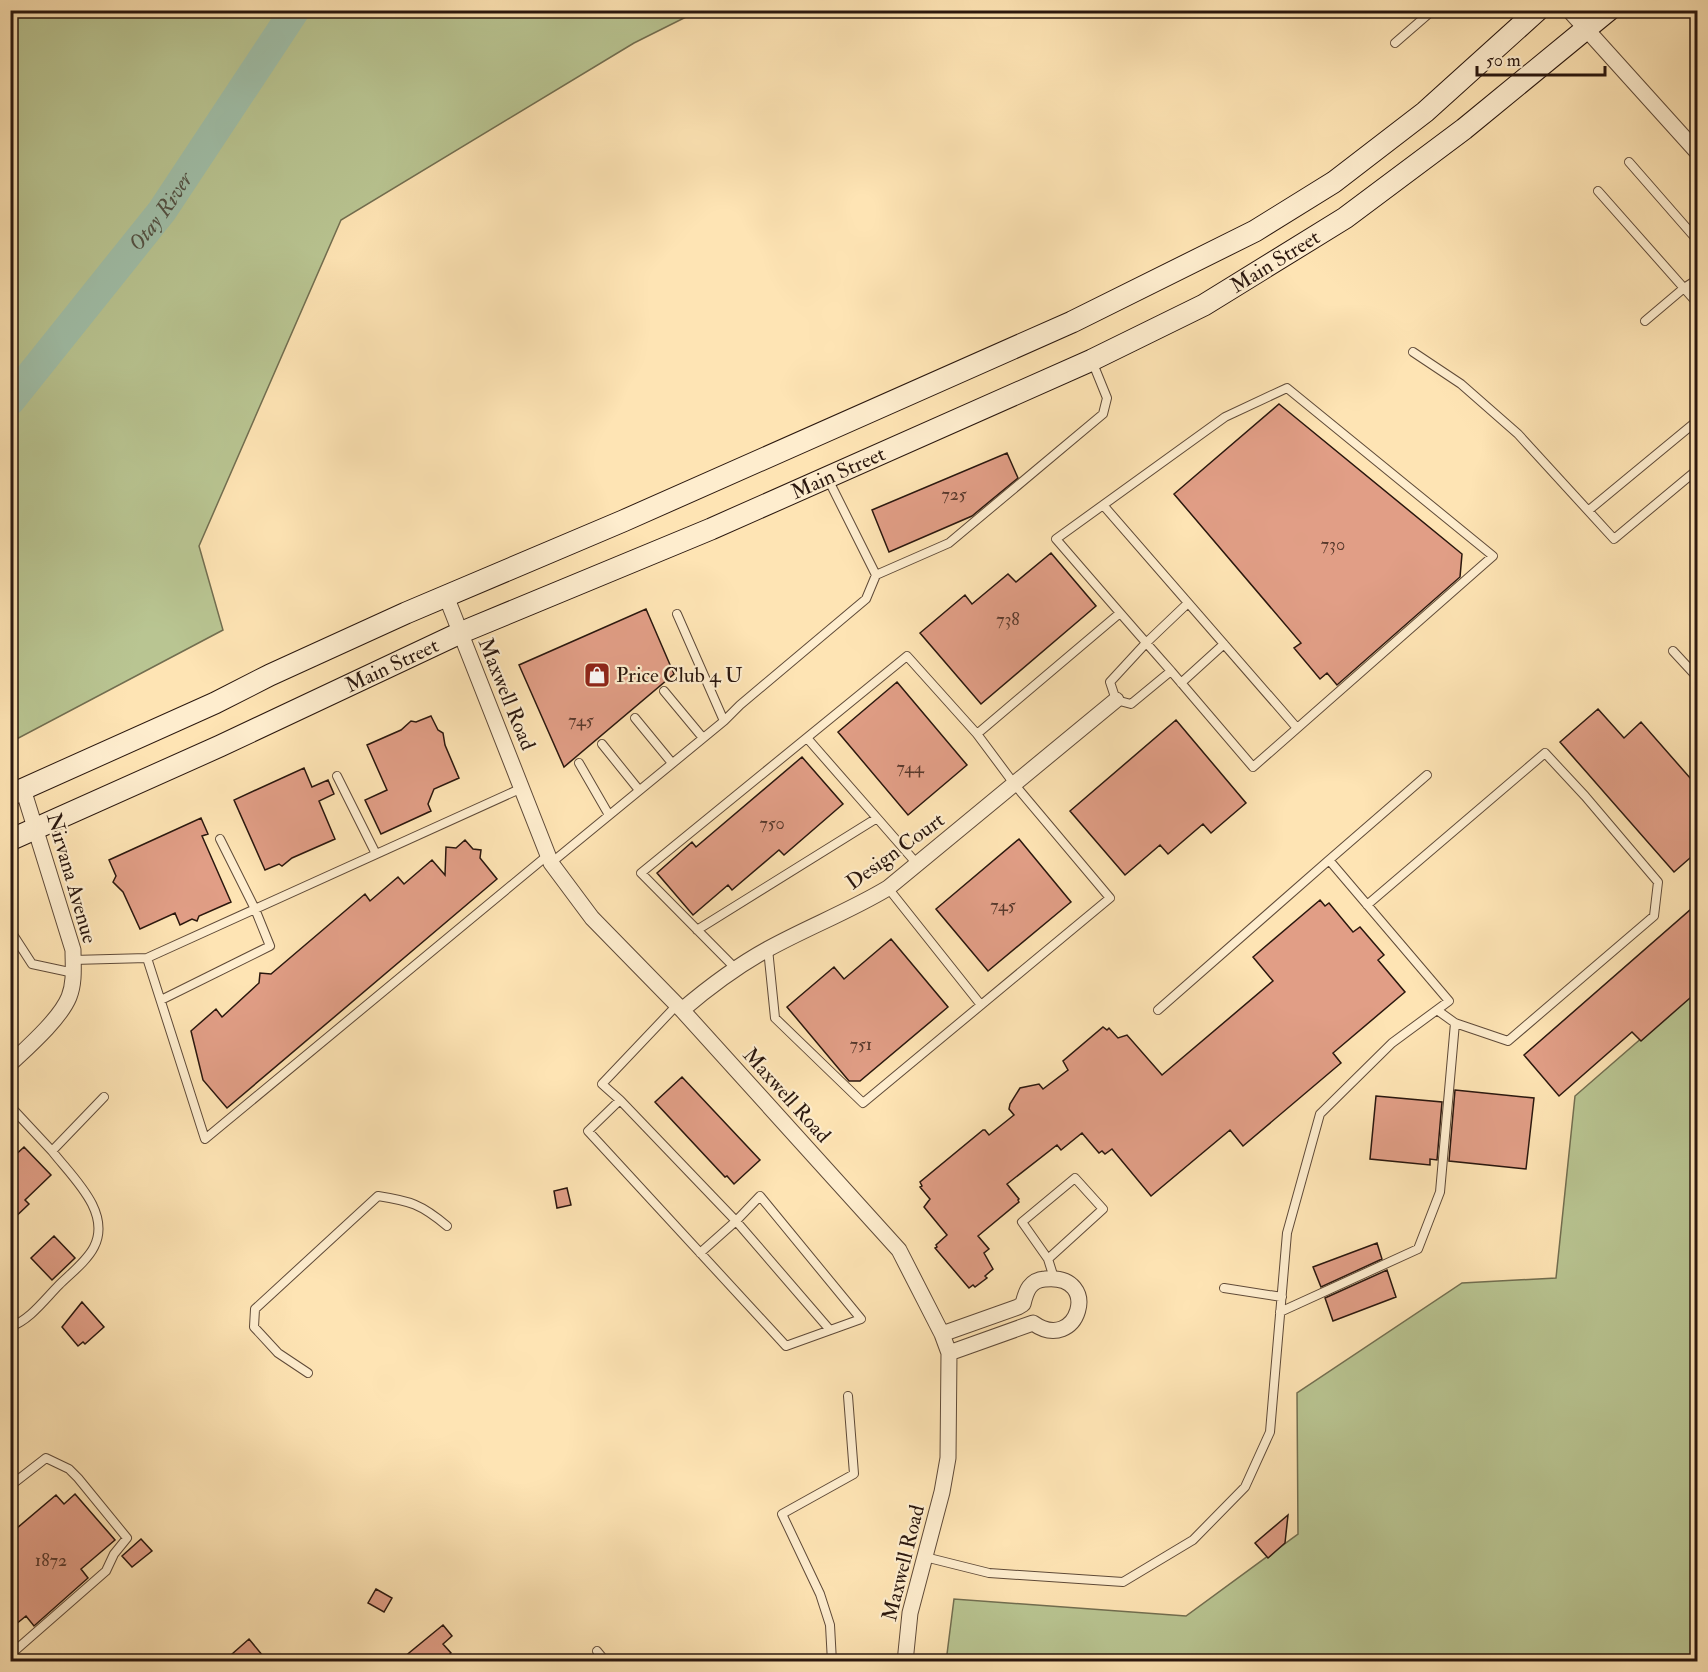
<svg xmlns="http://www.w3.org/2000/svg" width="1708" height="1672" viewBox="0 0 1708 1672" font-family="'IM FELL Double Pica',serif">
<rect width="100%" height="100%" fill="#fee4b4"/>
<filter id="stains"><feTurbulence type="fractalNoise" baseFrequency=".00333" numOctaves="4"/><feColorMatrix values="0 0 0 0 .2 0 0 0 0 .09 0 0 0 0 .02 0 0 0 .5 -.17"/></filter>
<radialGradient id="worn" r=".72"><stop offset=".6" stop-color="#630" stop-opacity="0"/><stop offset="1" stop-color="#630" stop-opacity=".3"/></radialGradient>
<path fill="#b9c592" stroke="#726e50" stroke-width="1.5" d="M11,10L698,11L634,43L341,220L199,546L223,630L11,742Z
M1697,990V1661L946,1662L954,1599L1186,1616L1298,1534L1297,1393L1462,1283L1556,1278L1575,1096Z"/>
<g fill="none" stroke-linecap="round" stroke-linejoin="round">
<path stroke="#a0bfa9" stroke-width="30" id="s1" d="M10,401L162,211L295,10"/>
</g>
<path fill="#e19e86" stroke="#2a170e" stroke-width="1.5" d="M1279,404L1462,554L1460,577L1337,685L1327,673L1320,679L1294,648L1301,643L1174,494Z
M1007,453L1018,478L972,516L889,552L872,510Z
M1051,553L1096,606L981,704L920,633L965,595L972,604L1008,574L1016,582Z
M646,609L674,674L564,767L519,665Z
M897,682L967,765L908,815L838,732Z
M1598,709L1624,738L1641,722L1698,787V851L1674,872L1560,742Z
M431,716L438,730L443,733L445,745L459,778L434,789L428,804L431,811L381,834L365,800L387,790L367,745L401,730L411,721L416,722Z
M1176,720L1246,803L1211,833L1203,824L1168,854L1160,845L1125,875L1070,811Z
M802,757L843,804L784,855L779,850L732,890L728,885L693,915L657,873L692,842L696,847Z
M304,768L312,787L328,780L334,794L319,801L335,839L292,858L282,866L279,864L265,870L234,800Z
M201,818L208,834L202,836L231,902L199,916L197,921L192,919L180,925L175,913L140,929L123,892L113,882L116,876L109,860Z
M1019,839L1071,902L988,971L936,909Z
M465,840L473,849L481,850L480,858L497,879L227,1108L203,1080L191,1031L216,1009L222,1017L259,983L260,973L271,974L365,894L370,901L398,877L404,884L432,860L445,875L446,847L456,848Z
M1320,900L1325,906L1329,903L1353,932L1360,927L1384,955L1378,960L1405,992L1333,1053L1341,1063L1243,1146L1230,1130L1151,1196L1112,1149L1105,1154L1102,1151L1099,1153L1082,1133L1061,1150L1057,1145L1007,1184L1019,1199L1018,1200L1019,1202L978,1236L989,1249L984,1253L993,1269L985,1276L987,1278L975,1287L973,1285L969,1288L935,1248L937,1247L936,1245L947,1235L924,1207L930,1199L920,1187L922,1186L920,1182L983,1130H985L989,1135L1014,1115L1009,1109L1010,1104L1020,1088L1039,1084L1043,1089L1068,1070L1063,1061L1103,1027L1107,1030L1109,1028L1118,1038L1127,1035L1162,1075L1273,981L1253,957Z
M1698,903V991L1641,1041L1632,1032L1559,1096L1524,1055Z
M891,939L948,1007L860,1081H849L787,1007L834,967L844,979Z
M682,1077L760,1160L734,1184L727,1176L725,1177L655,1102Z
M1455,1090L1534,1098L1526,1169L1449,1161Z
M1376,1096L1442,1102L1437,1160L1430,1159V1165L1370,1159Z
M24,1147L51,1175L25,1200L29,1204L10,1222V1160Z
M567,1188L571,1205L557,1208L554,1191Z
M54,1236L75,1258L52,1280L31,1258Z
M1377,1243L1382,1259L1321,1287L1313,1267Z
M1387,1270L1396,1297L1333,1321L1325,1298Z
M82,1302L104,1327L85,1344L83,1342L78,1346L62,1327Z
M75,1494L115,1540L81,1569L88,1578L34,1626L26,1616L10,1629V1534L56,1495L64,1504Z
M1288,1515L1285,1543L1268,1558L1255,1543Z
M141,1539L152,1551L132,1567L122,1556Z
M376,1589L392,1598L384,1612L368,1603Z
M443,1625L452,1636L443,1644L451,1653L441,1662H398Z
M249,1639L268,1662H223Z"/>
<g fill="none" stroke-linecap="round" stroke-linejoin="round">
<defs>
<path id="lane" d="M1395,43L1433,10
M1629,162L1698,241
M1598,191L1698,304
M1645,321L1684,288L1698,279
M1413,352L1461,384L1518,434L1614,539L1698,469
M828,479L876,575L949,543L1103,414L1107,398L1092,361
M1103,505L1297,728
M1589,510L1698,420
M1673,651L1698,678
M1171,671C1132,627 1094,583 1056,539L1225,417L1287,388L1493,556L1253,767L1171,671L1131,704L1116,700L1110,682L1146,643L1188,603
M1181,683L1224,644
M664,691L703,738
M635,718L672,763
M724,721L740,705L866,599L876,575
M807,738L877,818
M602,744L639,790
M579,763L609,815
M337,776L376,854
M1329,860L1427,775
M551,863L724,721L677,614
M888,888L981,1005
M1367,905L1545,753L1585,796L1658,882L1654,916L1508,1041L1455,1023L1437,1010
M10,930L32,964L74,973
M697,930L877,818L918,865
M768,949L775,1018L863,1103L1110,898L1015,785L977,734
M147,958L205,1139L548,855
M73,960L147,958L522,788
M736,969L641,873L907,656L977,734L1120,613
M161,1000L270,946L255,909L220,839
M620,1100L736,1221L760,1196L861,1319L786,1346L588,1131L620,1100L602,1084L677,1005
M10,1106L52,1151L104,1097
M700,1253L736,1221L830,1330
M1048,1259L1103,1209L1075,1178L1022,1222L1048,1259L1054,1278
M1224,1288L1282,1297
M1280,1312L1418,1249L1440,1192L1455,1023
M10,1327C30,1320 45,1299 59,1285C70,1274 87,1261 94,1247C112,1212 72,1177 52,1151
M308,1373L278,1353L254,1327L255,1309L378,1196C410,1201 421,1204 447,1226
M10,1486L46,1458L69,1469L78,1478L127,1538L114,1554L106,1571L10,1655
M925,1557L989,1573L1123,1582L1193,1540L1245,1487L1270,1432L1287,1233L1320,1114L1392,1043L1449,1001L1329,860L1158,1010
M597,1651L606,1662
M832,1662L830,1625L820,1594L782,1514L854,1474L848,1396"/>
<path id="street" d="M1569,10L1698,153
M446,596L551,863L592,918L682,1010L899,1250L942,1334L949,1353L948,1458L942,1492L910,1613L905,1662
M682,1010C709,987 737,966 768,949C808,927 850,911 888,888L1116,700
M10,1064C28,1047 60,1019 69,997C75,982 73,965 73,950L23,789
M942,1334L1018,1307L1023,1304C1026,1291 1030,1280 1045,1279C1103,1273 1078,1355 1033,1323L949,1353"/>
<g id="secondary">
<path d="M10,795L215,703L270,675L406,613L623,521L1072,322L1255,231L1334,182L1425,112L1538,10"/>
<path id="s2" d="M10,840L220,746L460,633L711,529L1092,360L1204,305L1345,218L1464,129L1609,10"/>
</g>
</defs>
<use href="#lane" stroke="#5f4a38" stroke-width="10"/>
<use href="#street" stroke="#5f4a38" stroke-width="17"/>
<use href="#secondary" stroke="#2a170e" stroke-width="23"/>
<use href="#lane" stroke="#feedce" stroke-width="8"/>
<use href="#street" stroke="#feedce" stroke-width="15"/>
<use href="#secondary" stroke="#feedce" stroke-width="21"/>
</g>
<defs>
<symbol id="shop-square" viewBox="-11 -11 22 22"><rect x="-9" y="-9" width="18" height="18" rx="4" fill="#8f2418" stroke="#feedce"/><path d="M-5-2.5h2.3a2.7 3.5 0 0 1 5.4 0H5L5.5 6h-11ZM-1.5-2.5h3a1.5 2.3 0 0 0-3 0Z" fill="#fff"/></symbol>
</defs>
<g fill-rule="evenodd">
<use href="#shop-square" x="582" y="660" width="30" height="30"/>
</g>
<g text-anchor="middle" stroke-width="4.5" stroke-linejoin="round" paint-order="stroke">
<g font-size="18" fill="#58392c">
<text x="954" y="500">725</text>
<text x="1333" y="550">730</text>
<text x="1008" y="625">738</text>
<text x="581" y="726">745</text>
<text x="910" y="773">744</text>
<text x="772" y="829">750</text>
<text x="1003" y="911">745</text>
<text x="861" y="1050">751</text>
<text x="51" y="1566">1872</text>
</g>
<g font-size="21" fill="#2a170e" stroke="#feedce">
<text dy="7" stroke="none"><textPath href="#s2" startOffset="1392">Main Street</textPath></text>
<text dy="7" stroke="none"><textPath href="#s2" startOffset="906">Main Street</textPath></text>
<text dy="7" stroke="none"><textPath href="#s2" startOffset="420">Main Street</textPath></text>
<text transform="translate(507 694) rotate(68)" y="7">Maxwell Road</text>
<text transform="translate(895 851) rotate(-36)" y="7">Design Court</text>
<text transform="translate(72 878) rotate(74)" y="7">Nirvana Avenue</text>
<text transform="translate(787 1095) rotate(48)" y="7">Maxwell Road</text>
<text transform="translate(903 1563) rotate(-76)" y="7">Maxwell Road</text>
</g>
<g font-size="21" fill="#2a170e" stroke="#feedce" text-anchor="start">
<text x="616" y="682">Price Club 4 U</text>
</g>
<g font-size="22" font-style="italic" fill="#535244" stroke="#feedce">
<text dy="8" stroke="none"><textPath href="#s1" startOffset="242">Otay River</textPath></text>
</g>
</g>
<rect width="1708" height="1672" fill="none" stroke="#fee4b4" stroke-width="36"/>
<rect x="12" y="12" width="1684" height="1648" fill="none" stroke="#2a170e" stroke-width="3"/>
<rect x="18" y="18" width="1672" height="1636" fill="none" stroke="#2a170e" stroke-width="1.5"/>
<path d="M1477 66v9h128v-9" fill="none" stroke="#2a170e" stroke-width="3"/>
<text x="1486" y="66" font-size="18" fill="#2a170e" stroke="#feedce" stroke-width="4.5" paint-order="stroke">50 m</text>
<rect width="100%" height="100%" filter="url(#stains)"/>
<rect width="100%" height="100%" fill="url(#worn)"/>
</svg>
